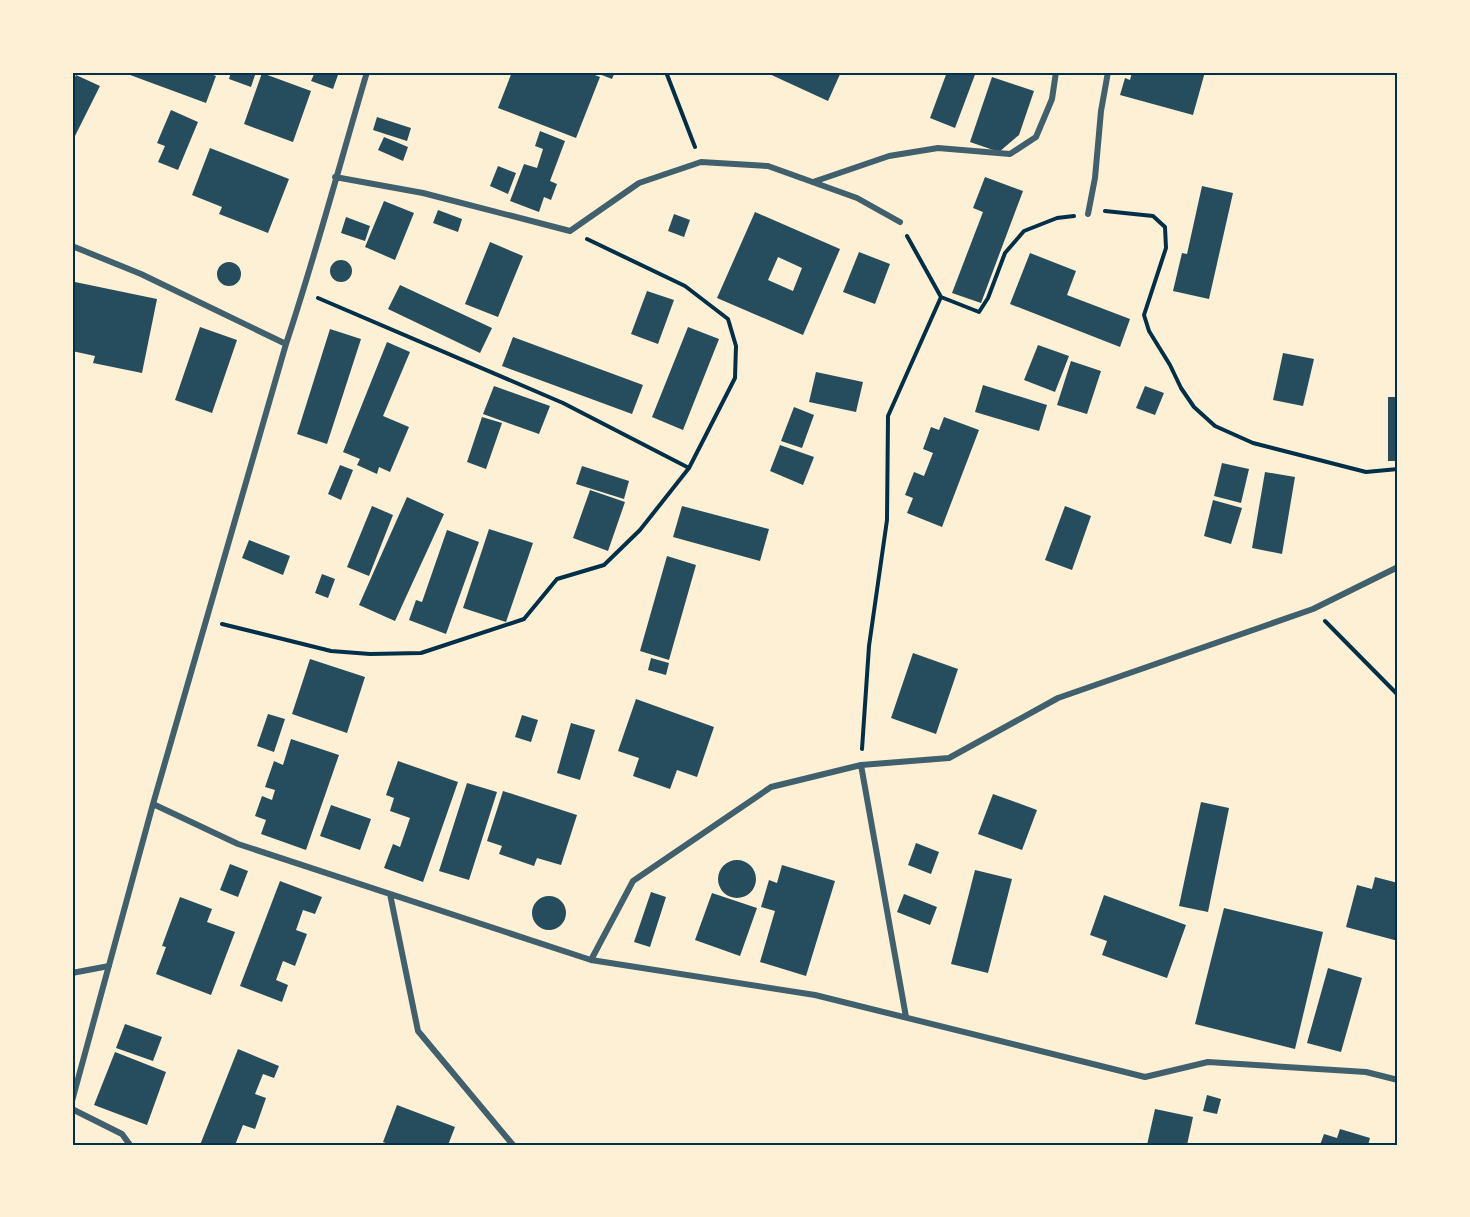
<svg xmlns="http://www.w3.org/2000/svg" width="1470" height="1217" viewBox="0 0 1470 1217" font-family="'Noto Serif',serif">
<rect width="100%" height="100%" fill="#fdf0d5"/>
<path fill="#264d5e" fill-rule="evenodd" d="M122,72H205L216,76L206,103Z
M231,72H256L251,87L229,79Z
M315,72H339L333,89L311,81Z
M512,72H587L600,77L576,138L498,108Z
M594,72H615L612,79Z
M765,72H841L828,101Z
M947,72H976L955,128L930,118Z
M1132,72H1205L1193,115L1120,95L1125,78L1130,80Z
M262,73L311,91L293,142L244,124Z
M76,75L100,86L72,142V83Z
M992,77L1034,91L1019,135L999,152L970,142Z
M171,110L198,122L178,170L158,162L165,146L157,143Z
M377,117L411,128L407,141L373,130Z
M540,131L565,141L550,181L557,184L551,200L544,197L539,212L510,201L524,164L537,168L543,149L535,146Z
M384,137L408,147L403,161L378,150Z
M210,148L289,179L268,233L219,214L222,207L192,195Z
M498,166L516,173L508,194L490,186Z
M985,177L1023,191L981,303L952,293L983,212L973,208Z
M1202,186L1233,193L1209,299L1173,291L1182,253L1187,254Z
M384,201L414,213L395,260L365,247Z
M438,210L462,219L458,232L433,223Z
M755,212L840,249L803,335L717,298ZM778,257L802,268L793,291L768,280Z
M674,214L690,220L684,237L668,231Z
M346,217L370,226L365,241L341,233Z
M490,242L523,256L498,317L465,304Z
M859,252L890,264L875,304L843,292Z
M1030,253L1076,271L1067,295L1130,319L1120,347L1010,304Z
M330 271a11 11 0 1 1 22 0a11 11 0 1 1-22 0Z
M217 274a12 12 0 1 1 24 0a12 12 0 1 1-24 0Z
M75,282L157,299L142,373L93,363L95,356L72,351V295Z
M400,285L492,328L480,353L388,309Z
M647,291L674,300L658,344L631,334Z
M200,327L237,340L212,413L175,400Z
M688,327L719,339L683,430L652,417Z
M330,329L361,339L327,444L297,434Z
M513,337L643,385L632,414L502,366Z
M387,342L410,352L383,416L409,427L390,472L379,467L377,474L357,465L360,459L343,452Z
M1038,345L1069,356L1055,392L1024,380Z
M1283,353L1314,359L1303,406L1273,400Z
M1071,361L1101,371L1087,414L1057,405Z
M816,372L863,382L856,412L809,402Z
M983,385L1047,405L1039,431L975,412Z
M494,386L550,406L539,434L483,414Z
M1145,386L1164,393L1155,415L1136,408Z
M1388,397H1398V461H1388Z
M794,407L814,415L802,448L781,441Z
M482,417L502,423L486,469L467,462Z
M944,417L979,430L942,527L907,513L913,498L905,495L914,472L924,476L933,453L923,449L931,427L939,430Z
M780,445L814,457L803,485L770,471Z
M1222,463L1249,469L1241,503L1214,496Z
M340,465L353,470L341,500L328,494Z
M582,466L629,481L624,499L576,484Z
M1265,472L1295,477L1282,554L1252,548Z
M590,490L625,502L608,551L573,538Z
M407,497L444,514L395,621L359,605Z
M1213,500L1242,508L1231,544L1204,536Z
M372,506L393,515L369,576L347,567Z
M682,506L769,529L760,561L673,537Z
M1065,506L1091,516L1072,570L1045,560Z
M489,529L533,543L506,622L463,608Z
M447,530L479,542L446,634L409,620L416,600L422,602Z
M249,540L290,556L283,575L242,558Z
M667,556L696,565L669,660L640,651Z
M322,574L335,579L328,598L315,593Z
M913,653L958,669L936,734L891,718Z
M651,658L669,663L666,675L648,670Z
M310,659L365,677L347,733L292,714Z
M636,699L714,727L697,777L677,770L670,789L633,776L639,758L618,751Z
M268,714L285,719L274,752L257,746Z
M522,715L538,720L531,742L515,737Z
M571,723L595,730L580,780L557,773Z
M291,739L339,755L306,850L261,834L266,820L255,816L262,796L272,800L275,790L265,787L274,761L283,765Z
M398,761L458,782L423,882L384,868L393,844L400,847L410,818L390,811L394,798L386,795Z
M467,783L497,792L469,880L439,871Z
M503,791L577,815L561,865L537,858L534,866L499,854L502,846L487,841Z
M993,794L1037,810L1022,850L978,834Z
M1201,802L1229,808L1208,912L1179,906Z
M331,805L371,819L360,850L320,836Z
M916,843L939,852L931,874L908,865Z
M718 879a19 19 0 1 1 38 0a19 19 0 1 1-38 0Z
M230,864L248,871L238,897L220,890Z
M782,865L835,881L806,976L760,962L775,911L761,907L769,880L777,883Z
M975,870L1012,879L988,973L951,964Z
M1375,877L1398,883V941L1346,927L1357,885L1372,889Z
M280,881L322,897L315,914L303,910L296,930L307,934L295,966L283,961L276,980L288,985L282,1002L240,986Z
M651,892L666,897L650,947L634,942Z
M712,893L757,908L740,956L695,940Z
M904,894L937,907L930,925L897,912Z
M1104,895L1186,925L1167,978L1102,955L1107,941L1090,935Z
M532 913a17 17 0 1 1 34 0a17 17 0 1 1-34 0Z
M180,897L212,909L207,922L235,932L211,995L156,974L166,947L162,946Z
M1224,908L1323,932L1295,1049L1195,1024Z
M1328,968L1362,978L1341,1052L1307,1043Z
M125,1024L162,1037L153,1061L116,1048Z
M238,1049L279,1066L274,1078L263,1074L255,1094L266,1098L255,1129L243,1125L235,1145H200Z
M115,1052L166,1072L147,1125L94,1105Z
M1207,1095L1221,1099L1217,1114L1203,1111Z
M397,1105L455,1127L448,1145H391L383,1142Z
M1155,1109L1193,1117L1187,1145H1147Z
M1340,1129L1370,1138L1368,1145H1320L1324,1134L1337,1138Z"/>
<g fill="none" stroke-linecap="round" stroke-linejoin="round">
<path stroke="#003049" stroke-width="4" d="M666,72L695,147
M1105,211L1153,216L1165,227L1166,248L1144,315L1149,331L1170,365L1181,388L1194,407L1215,426L1253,443L1366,472L1398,469
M907,236L941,297L979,312L988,298L1005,253L1024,231L1057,218L1074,216
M318,298L563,403L689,468
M1325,621L1398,695
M222,624L331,651L370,654L421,653L524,619L557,579L604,565L640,530L689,468L735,378L736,346L728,319L685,286L587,239
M862,749L869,646L887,520L888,416L941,297"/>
<path stroke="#3f606c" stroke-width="6" d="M335,177L423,193L570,231L639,183L701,162L768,166L857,198L900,222
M813,182L889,156L938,148L1010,154L1036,137L1052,99L1056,72
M1088,214L1095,178L1101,111L1108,72
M72,246L141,274L286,344
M861,765L906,1017
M153,804L238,844L591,960L815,995L1145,1077L1208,1062L1366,1072L1398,1080
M390,894L418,1031L513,1145
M591,960L633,881L771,787L861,765L949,758L1058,698L1313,609L1398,567
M72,973L109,966
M72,1101L153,804L286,344C316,254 340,163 367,72
M72,1109L122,1134L130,1145"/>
</g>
<rect width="1470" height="1217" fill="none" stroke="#fdf0d5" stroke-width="147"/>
<rect x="74" y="74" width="1322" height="1070" fill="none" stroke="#003049" stroke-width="2"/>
</svg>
